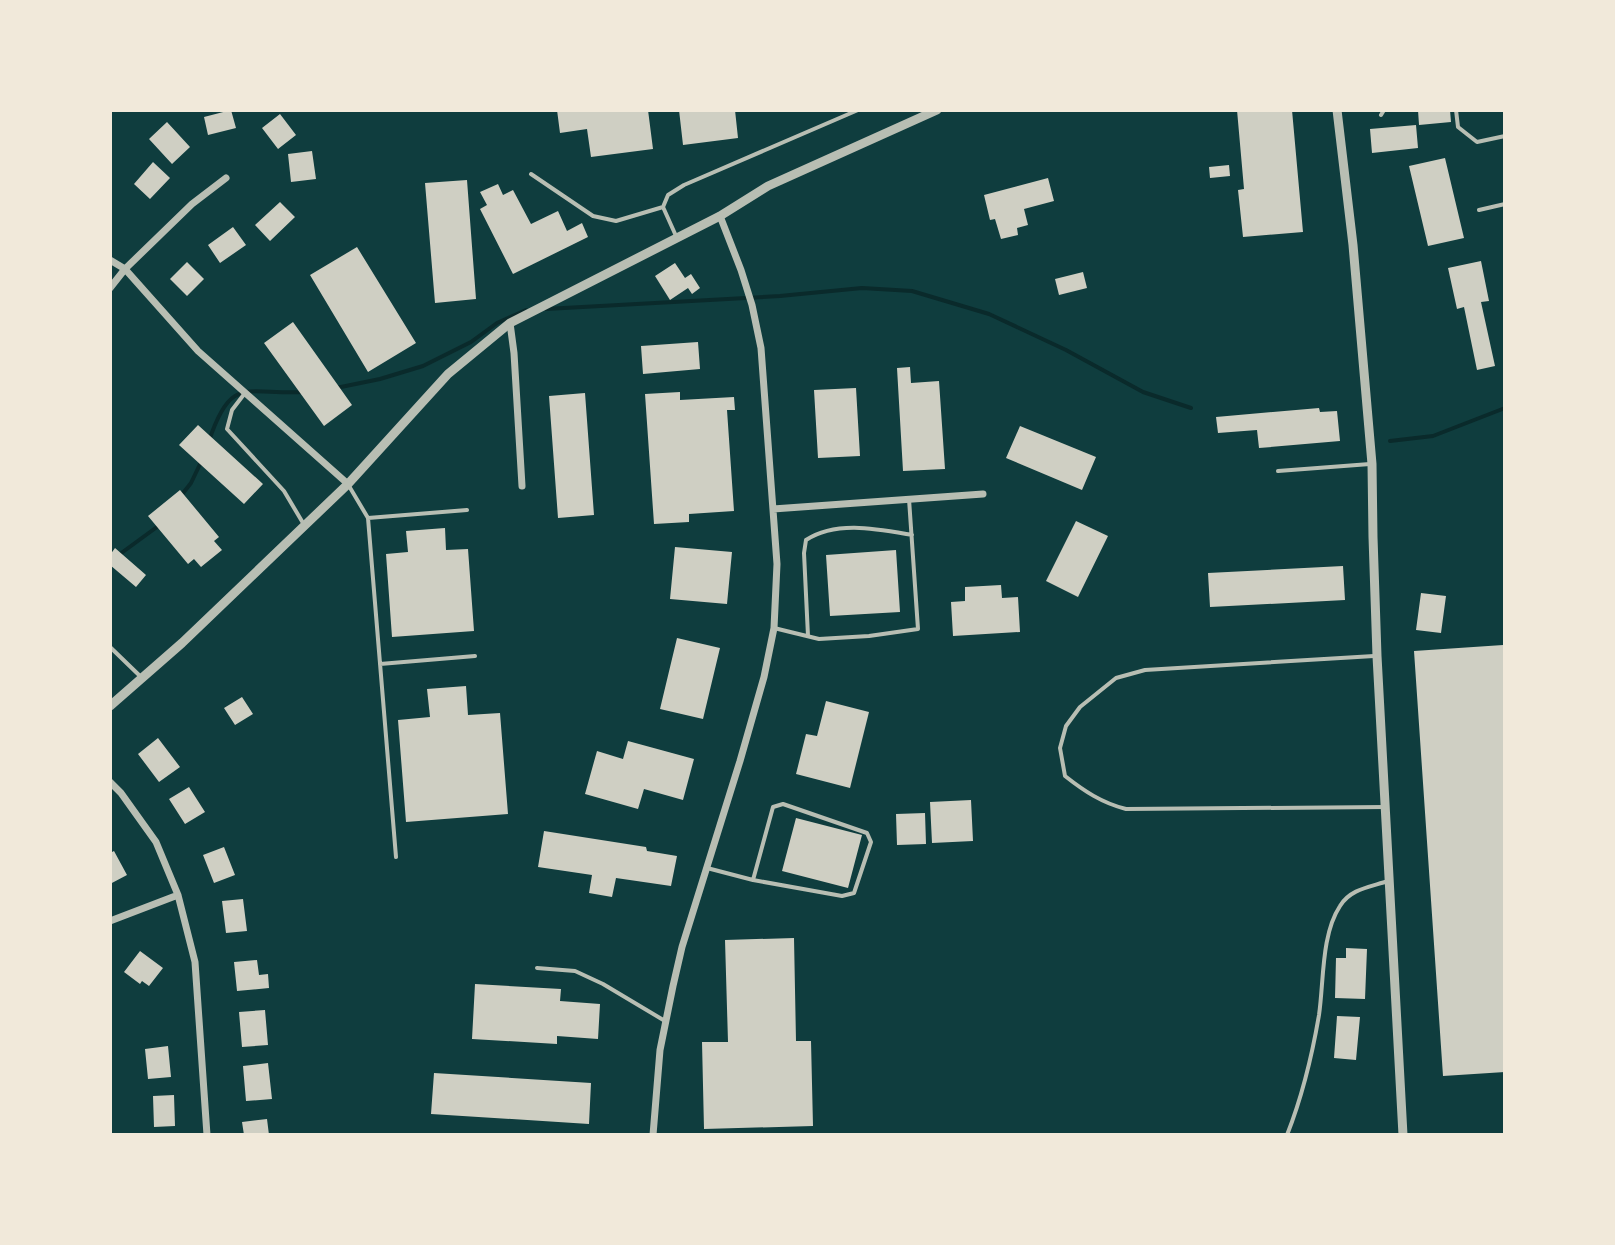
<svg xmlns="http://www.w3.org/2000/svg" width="1615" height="1245" viewBox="0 0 1615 1245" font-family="'Noto Sans',sans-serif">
<rect width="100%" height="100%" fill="#0f3d3e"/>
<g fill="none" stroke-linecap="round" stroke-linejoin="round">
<path stroke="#0a2a2b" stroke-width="4" d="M546,309L780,296L862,288L912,291L989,314L1066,350L1143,392L1191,408
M336,388L380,379L423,366L471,342L497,323L526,310
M209,441C231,374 247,395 303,392
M1390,441L1433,436L1505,408
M180,497L191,483L202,460
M110,558L120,554L161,524"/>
</g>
<path fill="#cfcfc3" d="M231,110L236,128L208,135L204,117Z
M557,110H648L653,149L591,157L587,129L560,133Z
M679,110H735L738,138L683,145Z
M1237,110H1292L1303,232L1243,237L1238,190L1244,189Z
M1418,110H1450L1451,122L1419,125Z
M280,114L296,135L278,149L262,128Z
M167,122L190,147L172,164L149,139Z
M1416,125L1418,148L1372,153L1370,129Z
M312,151L316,179L291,182L288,154Z
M1445,158L1464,238L1428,246L1409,166Z
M153,162L170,178L150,199L134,184Z
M1229,165L1230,176L1210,178L1209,167Z
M1048,178L1054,201L1024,209L1028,225L1017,228L1018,235L1001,239L995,219L990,220L984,195Z
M467,180L476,299L435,303L425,183Z
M498,184L503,195L513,190L531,224L558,211L567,231L582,223L588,237L513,274L480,209L487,205L480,192Z
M280,202L295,217L270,241L255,225Z
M233,227L246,245L220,263L208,245Z
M357,247L416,343L368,372L310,275Z
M1481,261L1489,301L1481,302L1495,366L1477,370L1464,307L1457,309L1448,268Z
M187,262L204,279L187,296L170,279Z
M675,263L685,278L691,274L700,288L692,294L688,288L670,300L655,276Z
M1083,272L1087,288L1059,295L1055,279Z
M293,322L352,405L324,426L264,343Z
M698,342L700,369L643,374L641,346Z
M910,367L911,383L939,381L945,469L903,471L897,368Z
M856,388L860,456L818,458L814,390Z
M680,392V400L734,397L735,410H727L734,511L689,514V522L654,524L645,394Z
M585,393L594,515L558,518L549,396Z
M1319,408L1320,412L1337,411L1340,441L1259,448L1257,430L1218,433L1216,417Z
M198,425L263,484L244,504L179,445Z
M1020,426L1096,457L1082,490L1006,458Z
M180,490L219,537L214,541L222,550L201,567L194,559L188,564L148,516Z
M1076,521L1108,536L1078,597L1046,581Z
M445,528L446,550L468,549L474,631L392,637L386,554L408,552L406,531Z
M675,547L732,552L727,604L670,599Z
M115,548L146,575L136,587L110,565V555Z
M896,550L900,612L830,616L826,555Z
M1343,566L1345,600L1210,607L1208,573Z
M1001,585L1002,598L1018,597L1020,632L953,636L951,602L965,601V587Z
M1421,593L1446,596L1441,633L1416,630Z
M677,638L720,648L703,719L660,709Z
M1503,645L1505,668V1072L1443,1076L1414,651Z
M466,686L468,715L500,713L508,814L406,822L398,720L430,717L427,689Z
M242,697L253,714L235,725L224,708Z
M826,701L869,712L850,788L796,774L806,734L817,736Z
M158,738L180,767L159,782L138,754Z
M628,741L694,759L683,800L644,789L638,809L585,794L597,751L623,759Z
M189,787L205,812L185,824L169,799Z
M971,800L973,841L932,843L930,802Z
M925,813L926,844L897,845L896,814Z
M796,818L862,835L848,888L782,871Z
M544,831L646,847L647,851L677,856L671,886L616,878L612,897L589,893L592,875L538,867Z
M224,847L235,875L214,883L203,855Z
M114,851L127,875L110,884V853Z
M243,899L247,931L226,933L222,901Z
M794,938L796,1041H811L813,1126L704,1129L702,1042H728L725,940Z
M1346,948L1367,949L1365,999L1335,998L1336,958H1346Z
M140,951L163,968L149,986L142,981L140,984L124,972Z
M257,960L259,975L268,974L269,988L237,991L234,962Z
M475,984L561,989L560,1001L600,1004L598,1039L557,1036V1044L472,1039Z
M265,1010L268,1045L242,1047L239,1012Z
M1337,1016L1360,1017L1356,1060L1334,1058Z
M168,1046L171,1077L148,1079L145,1049Z
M268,1063L272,1099L246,1101L243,1066Z
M434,1073L591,1083L589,1124L431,1114Z
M174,1095L175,1126L154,1127L153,1096Z
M267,1119L269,1135H244L242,1122Z"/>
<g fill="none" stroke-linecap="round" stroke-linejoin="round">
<path stroke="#b8beb3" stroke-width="4" d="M1456,110L1458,127L1477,142L1505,136
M1381,115L1384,110
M531,174L593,216L616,221L663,207
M1479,210L1505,204
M676,236L663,207L668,195L684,185L858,110
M245,393L232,410L227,429L284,491L303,523
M1278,471L1370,464
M349,486L368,518L396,857
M368,518L467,510
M774,628L819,639L869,636L918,629L909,499
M808,636L804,553L806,540C836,520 878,529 912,535
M110,647L140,676
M1374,656L1145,670L1116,678L1080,707L1066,726L1060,748L1065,776C1084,791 1102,803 1126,809L1385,807
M380,664L475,656
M707,868L753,880L842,896L854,893L871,842L867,833L783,804L773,807L753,880
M537,968L575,971L603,984L665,1021
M1287,1135C1302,1097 1312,1056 1319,1015C1324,981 1321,935 1340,906C1350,889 1370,887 1388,881"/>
<path stroke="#b8beb3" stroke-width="7" d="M226,178L192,204L125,269L198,351L348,484
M110,260L125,269L110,288
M510,323L514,353L522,486
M773,509L983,494
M110,782L121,793L156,842L178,895L195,962L207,1135
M110,921L178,895
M653,1135L660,1050L673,986L682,947L740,761L764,677L774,628L777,564L761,348L752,305L741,270L720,216"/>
<path stroke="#b8beb3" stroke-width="9" d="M1337,110L1353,245L1372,464L1373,537L1377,656L1403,1135
M110,706L182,643L348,484L448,374L510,323L720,216L768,186L937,110"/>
</g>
<rect width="1615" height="1245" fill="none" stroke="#f1e9da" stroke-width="224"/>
</svg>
